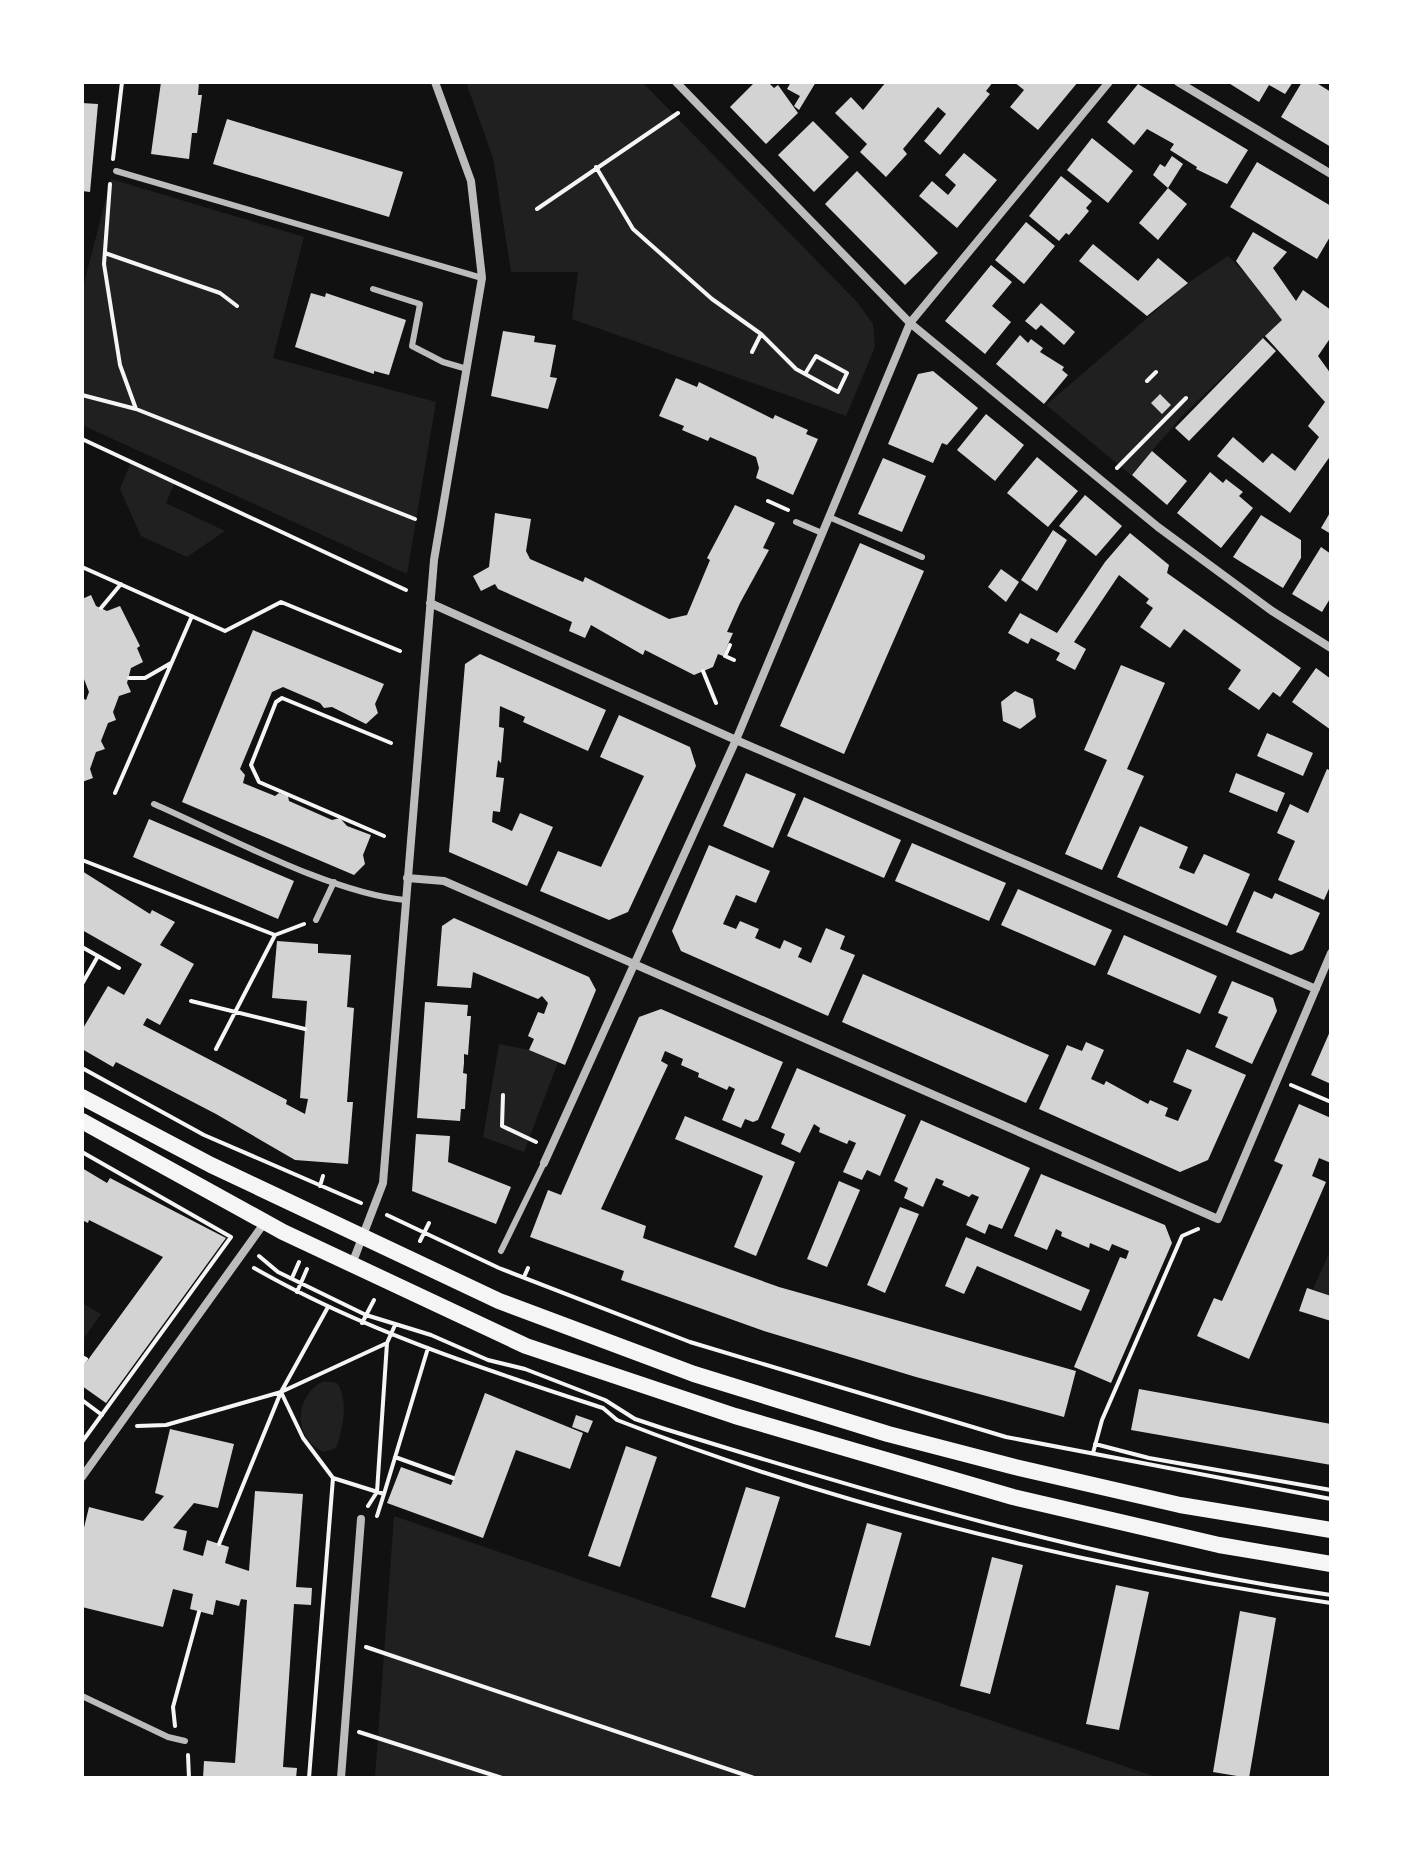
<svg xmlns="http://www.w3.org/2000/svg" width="1413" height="1860" viewBox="0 0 1413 1860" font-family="Inter,sans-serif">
<rect width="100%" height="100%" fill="#111"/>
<path fill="#202020" d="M466,82H642L857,302L873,324L875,347L846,416L572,319L578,272H511L493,158Z
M111,179L304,237L273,358L436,402L407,574L82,425V291Z
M1228,256L1261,290L1282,320L1184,414L1131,475L1046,405L1188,283Z
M131,462L175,482L166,503L225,531L187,557L141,536L120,489Z
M499,1044L529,1050L558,1062L524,1152L483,1137Z
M1331,1249V1296L1313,1289Z
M82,1303L101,1314L82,1341Z
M324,1381L337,1383C349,1400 343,1429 336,1448L324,1452C292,1438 294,1395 324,1381Z
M394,1516L1159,1778H375Z"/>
<path fill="#d3d3d3" d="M161,82H199L198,95H202L197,133H192L189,159L151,154Z
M755,82H768L774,88L778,85L798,113L766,144L730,107Z
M791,82H816L799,110L794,106L800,96L787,89Z
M886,82H993L986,91L990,94L940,155L924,141L946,114L938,107L903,149L907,154L886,177L860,152L867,144L835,113L851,97L863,110Z
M1014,82H1078L1038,130L1010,107L1024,90Z
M1227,82H1293L1285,94L1269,85L1259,102Z
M1302,82H1315L1331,92V147L1281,117Z
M1138,84L1248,150L1227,184L1196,169L1197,167L1170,150L1174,144L1147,129L1134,145L1107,122Z
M82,103L98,104L90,192L82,191Z
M227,119L403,172L389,217L213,164Z
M813,121L849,157L814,192L778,155Z
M1092,138L1133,171L1108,203L1067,170Z
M964,153L997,180L957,228L919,196L932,181L948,195L956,185L945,175Z
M1172,156L1183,164L1168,188L1153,175L1160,164L1165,167Z
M1257,162L1331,206V235L1317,259L1230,207Z
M857,171L938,253L905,285L825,204Z
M1061,176L1092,201L1086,208L1089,211L1069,235L1066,233L1059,241L1029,216Z
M1168,188L1187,204L1158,240L1139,223Z
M1026,222L1055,246L1024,284L995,260Z
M1253,232L1287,252L1273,268L1296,301L1303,290L1331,310V337L1318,356L1331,374V455L1290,513L1217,456L1233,437L1263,463L1272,453L1295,471L1319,437L1308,426L1325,402L1265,336L1282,320L1236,261Z
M1093,244L1138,281L1158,258L1188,283L1147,316L1079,261Z
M991,265L1012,282L992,306L1011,322L985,354L945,321Z
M311,293L325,297L326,293L406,320L389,375L374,371V374L295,347Z
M1041,303L1075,332L1064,345L1041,325L1036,330L1025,321Z
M503,331L535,336L534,342L556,345L550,377L557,378L548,409L491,396Z
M1020,335L1028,343L1031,339L1043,348L1040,352L1064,367L1062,370L1068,375L1044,404L996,364Z
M1263,338L1276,351L1189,441L1175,428Z
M933,371L978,408L947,445L942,443L933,463L888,444L918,374Z
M676,378L697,387L699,382L773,419L775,415L808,430L806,434L818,439L793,495L756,478L759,468L756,457L710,437L708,441L682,430L684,426L659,416Z
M1160,394L1171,405L1162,414L1151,403Z
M986,414L1024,445L995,481L957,450Z
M1152,451L1187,481L1167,505L1132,475Z
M1037,457L1078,491L1048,527L1007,493Z
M883,458L926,476L902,532L858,514Z
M1210,472L1223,483L1226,479L1243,492L1239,496L1253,508L1221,548L1177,513Z
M1085,495L1122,526L1096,556L1059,526Z
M735,505L775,523L763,548L769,550L740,603L727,632L733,633L723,656L718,654L713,667L694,675L645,650L643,655L591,625L585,638L569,631L572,622L498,589L495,584L481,591L473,576L489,567L495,513L531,519L526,551L530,559L583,582L585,577L669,619L687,615L710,560L707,558Z
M1331,511V534L1321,528Z
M1261,515L1301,540V558L1283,588L1233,557Z
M1053,530L1067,540L1037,591L1021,580Z
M1130,533L1169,565L1167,573L1301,668L1280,697L1273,692L1259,710L1228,689L1241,670L1184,629L1170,648L1140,627L1153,608L1146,603L1149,599L1119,575L1074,642L1086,649L1075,670L1056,660L1060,653L1031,638L1028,644L1008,633L1020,613L1057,633L1105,562Z
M860,543L924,571L844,754L780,726Z
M1321,547L1331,554V597L1322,612L1292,594Z
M1001,569L1019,582L1006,602L988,587Z
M91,595L96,606L107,611L120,606L140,646L137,648L143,662L131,668L127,683L131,692L119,696L113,712L116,720L108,723L101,741L105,749L96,752L90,769L93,778L82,782V698L86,700L89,692L82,674V599Z
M253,630L384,684L375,704L378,713L366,724L332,707L324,708L320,703L283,687L272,692L240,769L245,775L243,783L275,796L279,793L288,796L289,801L332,820L340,818L347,826L371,835L363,855L365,864L354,875L182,802Z
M480,654L606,710L588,751L523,722L525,717L500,706L499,727L504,728L501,763L498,760L496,777L504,778L500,812L493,811L492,822L512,831L520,813L553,827L527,886L449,852L465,664Z
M1121,665L1165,683L1127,769L1144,776L1102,870L1065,854L1107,760L1084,750Z
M1316,668L1331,679V730L1292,702Z
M1015,691L1033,699L1036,717L1020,729L1003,721L1001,702Z
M619,715L690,747L696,766L628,912L609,920L540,891L558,851L601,867L644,776L600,757Z
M1267,733L1313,753L1303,776L1257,756Z
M1327,769L1331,771V884L1324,900L1278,880L1295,841L1277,833L1290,804L1308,813Z
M746,773L796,794L773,848L723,826Z
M1236,773L1285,793L1277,812L1229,792Z
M804,797L901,840L884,878L787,836Z
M149,819L294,881L278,919L133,857Z
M1140,826L1188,847L1179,868L1194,874L1204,854L1250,874L1227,926L1117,877Z
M912,843L1006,883L989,921L895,881Z
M709,845L770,871L756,903L736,895L723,924L736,929L740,921L759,929L755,938L780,949L784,940L802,948L798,957L811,963L826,928L845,936L840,949L855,955L828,1016L681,951L672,931Z
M82,871L150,914L152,910L175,922L160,945L194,964L160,1025L147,1018L143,1025L287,1100L286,1104L305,1114L308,1099L300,1098L307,1001L272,998L277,941L318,944V953L351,955L347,1007L354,1008L347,1102H353L348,1164L295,1160L216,1114L116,1062L113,1067L82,1049V1030L108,986L124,995L142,964L82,930Z
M1018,889L1112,930L1095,966L1001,925Z
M1254,891L1272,899L1275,893L1320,913L1303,950L1291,955L1236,932Z
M454,918L589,977L596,990L565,1065L529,1050L534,1039L528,1036L538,1012L544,1014L548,1003L542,996L538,999L473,972L471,988L437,986L442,926Z
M1124,935L1217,976L1200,1014L1107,974Z
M863,974L1049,1055L1026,1103L842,1022Z
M1232,981L1273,998L1277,1011L1252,1064L1215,1047L1228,1017L1218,1013Z
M425,1002L468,1005L467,1016H471L468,1055L464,1054V1063L463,1073L467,1074L465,1109H461L460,1121L417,1118Z
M661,1009L783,1062L758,1120L753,1122L745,1119L741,1128L722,1120L735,1089L729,1086L727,1090L698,1077L699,1073L681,1065L683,1059L665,1051L661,1061L668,1065L601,1209L646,1226L643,1238L779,1287L1076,1371L1064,1417L916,1377L764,1331L621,1280L624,1271L530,1237L548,1190L561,1195L639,1017Z
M1331,1029V1084L1311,1075Z
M1086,1042L1104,1050L1091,1079L1104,1085L1106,1081L1148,1104L1150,1100L1168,1108L1165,1116L1178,1121L1192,1090L1173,1082L1187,1049L1246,1075L1208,1160L1180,1172L1039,1109L1067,1045L1082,1051Z
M797,1068L906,1115L880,1176L867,1170L862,1180L843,1172L856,1143L849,1140L847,1144L819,1132L820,1128L814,1124L800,1153L781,1144L785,1134L771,1128Z
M1299,1104L1331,1118V1163L1319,1158L1312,1176L1326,1182L1249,1359L1197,1336L1214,1298L1222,1301L1283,1165L1274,1161Z
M685,1116L795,1162L756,1256L734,1247L763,1176L675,1139Z
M921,1120L1030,1168L1002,1229L989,1224L985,1234L966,1225L979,1197L972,1194L969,1197L942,1185L944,1181L936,1178L923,1207L904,1198L908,1188L894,1181Z
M416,1134L450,1136L448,1162L511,1187L496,1224L412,1191Z
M82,1168L107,1183L110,1178L226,1238L106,1403L82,1386V1368L163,1257L89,1220L88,1223L82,1220Z
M1041,1174L1165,1225L1172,1243L1111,1383L1074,1367L1120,1257L1126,1259L1129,1251L1112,1244L1109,1251L1090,1243L1089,1248L1061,1236L1062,1232L1056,1229L1047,1250L1014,1236Z
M839,1181L860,1190L827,1267L807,1259Z
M900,1207L919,1214L885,1293L867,1285Z
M966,1237L1090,1290L1081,1311L977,1266L964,1294L945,1286Z
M1307,1288L1331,1296V1321L1299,1311Z
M1139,1389L1331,1424V1465L1131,1430Z
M485,1393L583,1433L570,1469L516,1450L483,1538L387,1503L401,1467L451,1485Z
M576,1415L593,1421L588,1433L572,1427Z
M170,1429L234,1444L218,1508L194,1503L173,1528L187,1531L183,1550L203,1556L207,1540L229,1547L225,1563L249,1571L255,1491L303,1494L296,1587L312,1588L311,1605L294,1604L283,1767L297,1768L296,1778H203L204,1761L235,1763L247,1600L241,1599L239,1606L216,1600L213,1615L190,1609L193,1594L173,1589L163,1627L82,1607V1536L89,1507L143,1521L164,1496L155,1493Z
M626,1446L657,1457L620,1567L588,1556Z
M746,1487L780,1497L745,1608L711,1597Z
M867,1523L902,1533L870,1646L835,1637Z
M992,1557L1023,1565L990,1694L960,1686Z
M1116,1585L1149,1592L1119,1730L1086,1724Z
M1240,1611L1276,1618L1249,1778L1213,1772Z"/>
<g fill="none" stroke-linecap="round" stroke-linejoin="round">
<path stroke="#f5f5f5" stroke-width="4" d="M113,159L122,82
M596,167L633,229L712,299L761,334L796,369L838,392L847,373L816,356L805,374
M110,184L104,264L120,365L136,409
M537,209L678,113
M105,253L220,293L237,306
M752,352L761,334
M1147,381L1156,372
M82,395L136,409L415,519
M82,439L406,590
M1117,468L1186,398
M82,498V504
M768,501L788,510
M82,567L225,631L281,602L400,651
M101,608L121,584
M730,645L725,656L734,660
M703,671L716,703
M129,678H145L171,663
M115,793L192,616
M384,836L259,782L251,765L276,702L282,698L391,743
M82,860L275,935L304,924
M82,947L119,968
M82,984L98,956
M191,1001L305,1029
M216,1049L275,935
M82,1068L204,1135L361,1203
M1291,1085L1331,1102
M503,1095L502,1126L536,1142
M82,1152L231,1237L82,1442
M320,1186L323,1176
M387,1215L499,1268L690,1342L1006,1437L1331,1499
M420,1241L429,1223
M259,1256L278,1272L366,1315L431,1335L488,1360L525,1369L605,1400L635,1419L665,1429C884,1497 1103,1562 1331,1595
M254,1268C364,1331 483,1369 603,1408L617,1420C845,1509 1089,1567 1331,1603
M524,1277L528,1268
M292,1278L299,1262
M297,1292L307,1269
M362,1323L374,1300
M82,1357L86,1359L82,1365
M281,1392L303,1438L333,1478L384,1494L428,1348
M82,1400L102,1415
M137,1426L166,1425L281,1392L387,1343
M1095,1444L1149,1458L1331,1490
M1093,1453L1102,1420L1182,1236L1198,1229
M395,1457L453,1478
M368,1506L377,1492L387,1343L395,1325
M377,1516L384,1494
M219,1544L281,1392L328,1307
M366,1647L754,1778
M175,1726L173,1707L199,1612
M359,1732L502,1778
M188,1755L189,1778
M309,1778L333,1478"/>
<path stroke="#bcbcbc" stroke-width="6" d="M116,171L482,278
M373,289L420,304L412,346L443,362L467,369
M829,517L922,557
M796,522L822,533
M154,804C225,835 330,893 405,900
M316,920L334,882
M501,1251L544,1163
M82,1696L168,1737L185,1741"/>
<path stroke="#bcbcbc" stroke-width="8" d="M676,82L910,323L1158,527L1272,611L1331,648
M1178,82L1331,174
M430,603L736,740L1316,989
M407,878L444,881L1218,1219L1331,953
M544,1163L736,740L910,323L1109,82
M352,1264L383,1183L434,560L482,278L471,181L435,82
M82,1477L265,1222
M341,1778L361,1519"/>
<path stroke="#f5f5f5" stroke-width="16" d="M82,1097L211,1165L499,1301L694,1374L888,1434L1015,1467L1180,1505L1331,1530
M82,1121L283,1232L526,1346L735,1416L1013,1497L1219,1545L1331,1564"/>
</g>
<rect width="1413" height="1860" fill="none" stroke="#ffffff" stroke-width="168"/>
</svg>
